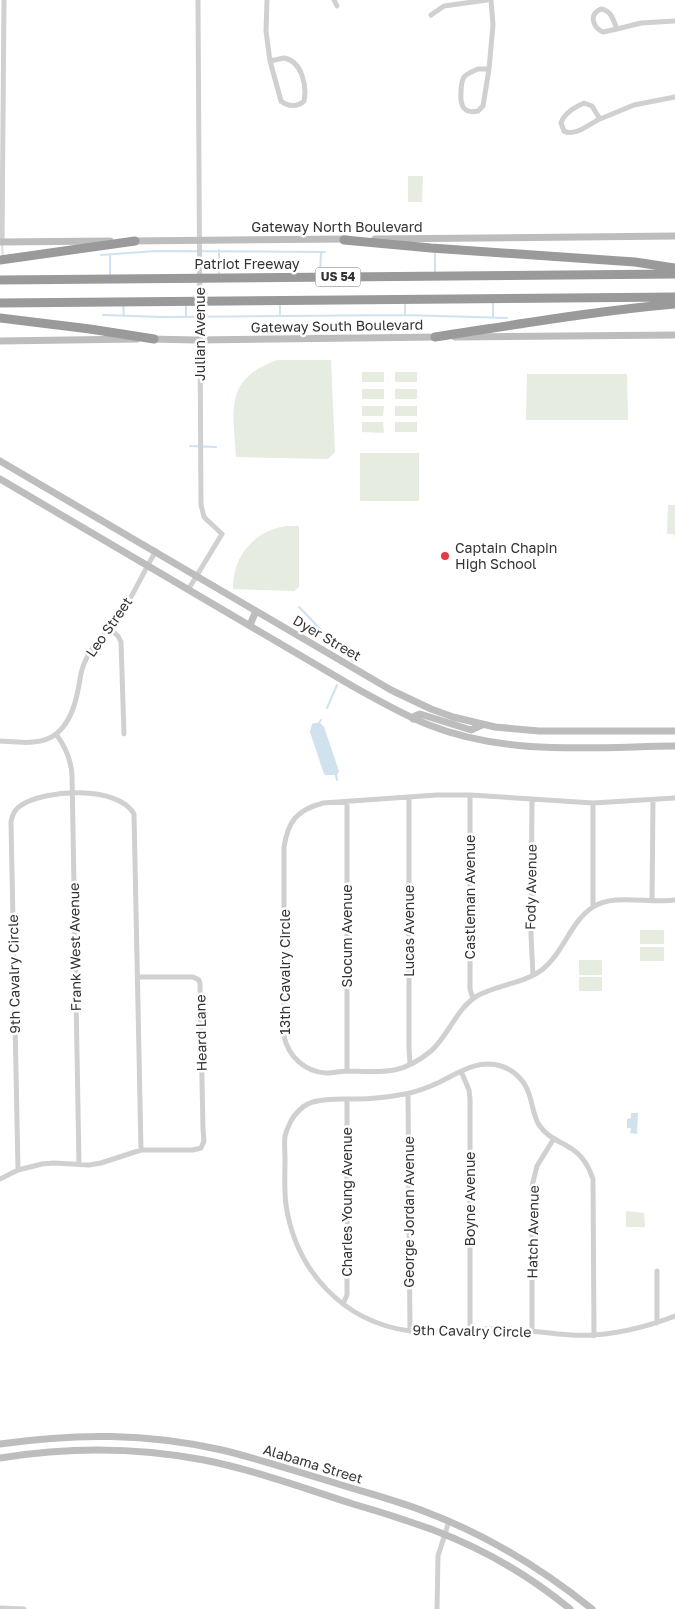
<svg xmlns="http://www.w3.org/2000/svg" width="675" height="1609" viewBox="0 0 675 1609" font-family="'Golos Text',sans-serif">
<rect width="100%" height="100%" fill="#fff"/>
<path fill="#e6ecdf" d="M408,176H423L422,202H408Z
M277,360H331L335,452L328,459L236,457C233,410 224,379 277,360Z
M362,372H384V382H362Z
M395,372H417V382H395Z
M527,374H627L628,420H526Z
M362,389H384V399H362Z
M395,389H417V399H395Z
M362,406H384L383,416H362Z
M395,406H417V416H395Z
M362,422H383L384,433L362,432Z
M395,422H417V432H395Z
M360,453H419V501H360Z
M668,505H675V540L674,534H667Z
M287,526H299V587L294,591L233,589C232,556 255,530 287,526Z
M640,930H664V944H640Z
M640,947H664V961H640Z
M579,960H602V975H579Z
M579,977H602V991H579Z
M626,1211L644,1213L645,1227H626Z"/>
<path fill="#cfe2ee" d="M315,723H320L324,727L339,771L337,775H326L324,774L310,732L312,724Z
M631,1113H638L637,1134L630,1133L631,1128H627V1119L631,1118Z"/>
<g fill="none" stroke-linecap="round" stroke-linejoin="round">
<path stroke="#cfe2ee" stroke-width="2" d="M2,245L3,258
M219,250V275
M435,251V274
M101,255L156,251L325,252
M110,255V277
M320,275L321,252
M405,302V314
M280,303V316
M123,304L124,316
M103,315L163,317L405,315L507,318
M186,316V304
M493,318V301
M190,446L216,447
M299,607L330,639L350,654L352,657V661
M327,708L337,685
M319,723L321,720
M336,775L337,780"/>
<path stroke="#d0d0d0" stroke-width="5" d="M267,0L266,31L270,61
M334,0L337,6
M601,9C612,11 613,20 617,29L603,32C592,27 589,14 601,9Z
M431,15L444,6L487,0
M617,29L641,23L675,21
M284,58C302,61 307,86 304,101C298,107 288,107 281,101L270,61Z
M478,69H489L483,106L478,111C464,114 460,106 461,93C461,87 461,82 464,77C468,73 473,71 478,69Z
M489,69L493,25L491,0
M584,103L592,106L600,119C589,124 575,137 564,131L561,123C564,113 575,107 584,103Z
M600,119L634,105L675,97
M2,242L4,0
M188,590L222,534L204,517L201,505L198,0
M109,628L118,636L121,642L124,734
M56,734C65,746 71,759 72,775L79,1164
M0,741C18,742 41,746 56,734C69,724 75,706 78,690C80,682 80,673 84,664C91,644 108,632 120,615C134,595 143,572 156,551
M470,795V989L473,999
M409,797V1049L410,1064
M675,798L593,803L470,795H437L323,803C297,810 288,821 284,847V1036C288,1056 305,1072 326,1073C334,1073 341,1071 349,1071C384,1072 402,1075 431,1051C449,1035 456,1009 477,996C498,984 524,984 543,969C564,952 570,922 593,907C613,893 651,904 675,900
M532,799L531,935L533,975
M347,801V1071
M593,803V906
M652,901L653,800
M461,1071L469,1090L470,1099V1329
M408,1094L410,1331
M18,1170L11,822C12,816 14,810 20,806C44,789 118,785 134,814L141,1150
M0,1179L18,1170L42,1164L54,1163L89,1165L101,1163L141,1150H193L201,1148L204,1141L203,1129L200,984L199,980L193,977H138
M657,1271V1323
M343,1304L347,1295V1099
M532,1330V1186L537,1166L553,1140
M594,1336L593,1179C589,1167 583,1156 572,1149C560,1141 548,1138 539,1125C533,1115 533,1105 529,1094C525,1081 514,1070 501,1066C478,1059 460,1072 440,1082C429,1087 417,1092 405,1094C389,1097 372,1099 355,1099C341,1099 326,1098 313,1102C304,1104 294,1114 290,1123C288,1127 286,1132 285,1136C284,1143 285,1152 285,1159C285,1174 284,1190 286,1205C296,1271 343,1322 410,1331C430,1334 450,1330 470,1329C482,1329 495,1329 507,1329C529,1330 550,1334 571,1335C608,1337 641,1329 675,1316
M0,1608L24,1609
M437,1609L438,1556L449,1521"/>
<path stroke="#bdbdbd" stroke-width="7" d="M375,239L675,236
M130,241L347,239
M0,242L110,241
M455,337L675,335
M150,339L196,340L440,337
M0,341L137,339
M0,461L391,690L431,709L453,717L495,727L539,731H675
M0,479L354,687C378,700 403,715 429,725C507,756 593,747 675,746
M250,625L256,611
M413,719L415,716L420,714L471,730L482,725
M0,1444C76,1433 147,1433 222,1450C259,1459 295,1471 332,1482C363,1492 395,1500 426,1512C487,1535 541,1568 592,1609
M0,1458C68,1447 136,1447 204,1460C254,1470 304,1488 353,1504C381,1512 409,1521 436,1531C483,1549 531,1577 570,1609"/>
<path stroke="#9a9a9a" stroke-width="9" d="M344,240L431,248L635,262L675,268
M0,260L135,241
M0,280L675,274
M0,303L675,297
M0,318L90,329L154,339
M435,337C515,325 595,311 675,304"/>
</g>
<circle fill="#e63946" stroke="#fff" stroke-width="2" cx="445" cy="556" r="5"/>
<g text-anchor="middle" stroke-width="5" stroke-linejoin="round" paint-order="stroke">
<rect fill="#fff" stroke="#707070" stroke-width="1" x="315.5" y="267.5" width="45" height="19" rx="4"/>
<g font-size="12" font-weight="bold" fill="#333">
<text x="338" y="281">US 54</text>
</g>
<g font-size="14" fill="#333" stroke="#fff">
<text x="337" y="232">Gateway North Boulevard</text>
<text x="247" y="269">Patriot Freeway</text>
<text transform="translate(337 326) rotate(-1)" y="5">Gateway South Boulevard</text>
<text transform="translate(200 334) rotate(-90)" y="5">Julian Avenue</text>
<text transform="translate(109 627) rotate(-55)" y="5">Leo Street</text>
<text transform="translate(327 638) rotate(30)" y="5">Dyer Street</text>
<text transform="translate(531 887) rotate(-89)" y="5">Fody Avenue</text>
<text transform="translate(470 897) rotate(-90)" y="5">Castleman Avenue</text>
<text transform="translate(409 931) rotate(-90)" y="5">Lucas Avenue</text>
<text transform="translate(347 936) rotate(-90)" y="5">Slocum Avenue</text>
<text transform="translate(75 947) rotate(-91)" y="5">Frank West Avenue</text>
<text transform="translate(285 972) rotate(-90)" y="5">13th Cavalry Circle</text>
<text transform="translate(14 974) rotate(-91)" y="5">9th Cavalry Circle</text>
<text transform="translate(201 1033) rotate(-91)" y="5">Heard Lane</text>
<text transform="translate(470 1199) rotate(-90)" y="5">Boyne Avenue</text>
<text transform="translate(347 1202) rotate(-90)" y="5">Charles Young Avenue</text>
<text transform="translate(409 1212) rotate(-90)" y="5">George Jordan Avenue</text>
<text transform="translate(533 1232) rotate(-89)" y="5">Hatch Avenue</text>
<text transform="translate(472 1331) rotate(1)" y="5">9th Cavalry Circle</text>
<text transform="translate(313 1464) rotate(17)" y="5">Alabama Street</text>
</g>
<g font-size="14" fill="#333" stroke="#fff" text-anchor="start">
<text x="455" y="553">Captain Chapin<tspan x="455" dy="16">High School</tspan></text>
</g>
</g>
</svg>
